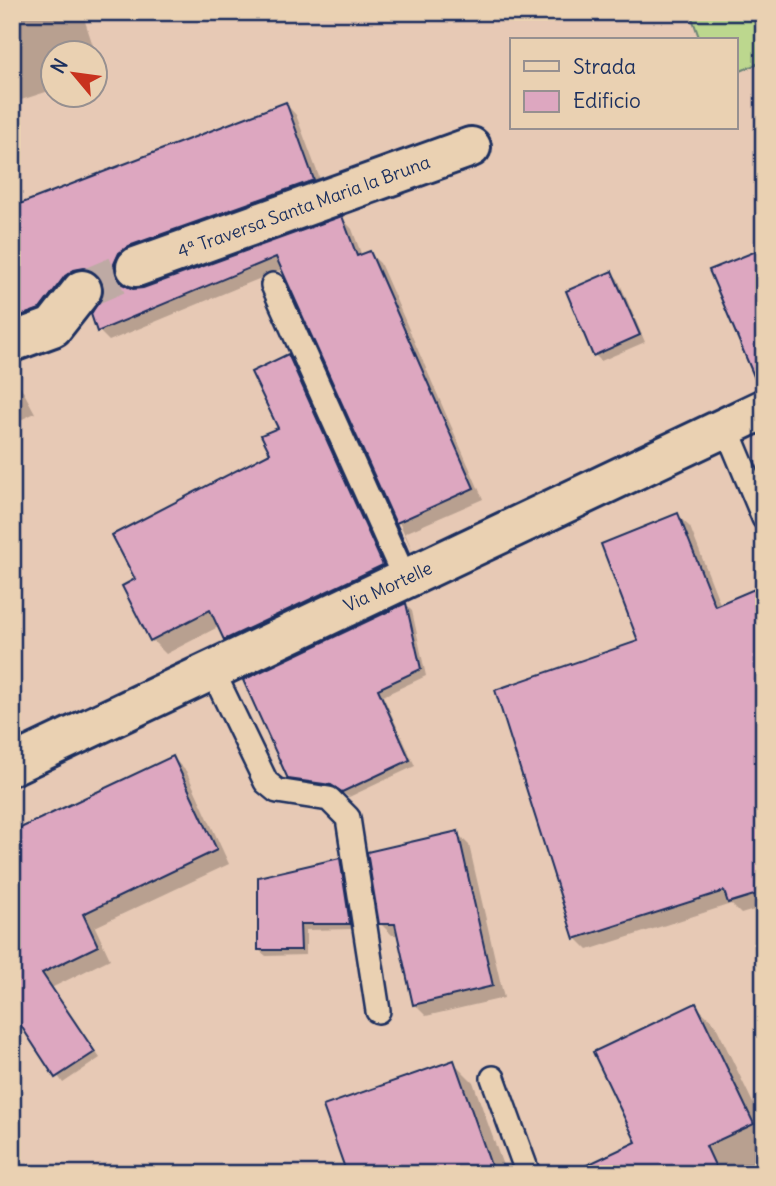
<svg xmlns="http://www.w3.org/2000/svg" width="776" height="1186" viewBox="0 0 776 1186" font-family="Delius,sans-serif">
<rect width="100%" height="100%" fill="#e7c9b5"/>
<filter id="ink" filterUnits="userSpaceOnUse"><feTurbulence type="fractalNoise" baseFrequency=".0143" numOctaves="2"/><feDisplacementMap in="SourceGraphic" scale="14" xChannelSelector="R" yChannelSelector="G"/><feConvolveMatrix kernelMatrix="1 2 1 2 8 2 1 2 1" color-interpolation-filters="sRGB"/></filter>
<g filter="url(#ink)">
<path fill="#bcd78e" stroke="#6c8376" stroke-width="2" d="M690,12H764V61L736,73V40H700Z"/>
<path fill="#0003" d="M12,12H82L102,73L94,76V52H52V90L12,103Z
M286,104L296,115L324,190L124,274L125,287L144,289L342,218L352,229L362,256L369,253L380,263L483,499L405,533L415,557L283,269L109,341L99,331L105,294L103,281L96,278L12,332V209Z
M612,273L618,279L645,342L601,361L595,355Z
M288,356L302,370L396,579L240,653L226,639L220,626L166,654L152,640L138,580L272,454L280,429Z
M12,371L35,413L12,424Z
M678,516L690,527L721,606H764V907L741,914L731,904L588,950L576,938L641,642Z
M406,605L412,611L426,676L383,696L415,766L349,797L339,791L296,784L290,778Z
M173,758L186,771L229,864L95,927L110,959L39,994L26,981Z
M457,833L469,845L504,998L426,1016L414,1004L399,935H392L380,923Z
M340,860L346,866L355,929L306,930V955L266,956L259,950Z
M58,998L100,1058L63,1083L21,1023Z
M695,1005L715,1024L764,1126V1174H596L638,1143Z
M453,1062L473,1082L506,1174H349Z"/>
<path fill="#dda7c0" stroke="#1b2f5e" stroke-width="2" d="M286,102L314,180L129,246L119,253L114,264L115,274L122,284L133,289L143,288L342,216L357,256L370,251L474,488L396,523L409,553L276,257L97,332L91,314L103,294L102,283L95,272L84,268L74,270L65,276L40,309L12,319V207Z
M764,248V387L759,388L709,270Z
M612,271L640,335L593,356L566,291Z
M288,354L383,565L224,640L210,610L150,641L122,586L135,579L112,535L270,453L261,435L278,428L251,372Z
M678,513L715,606L764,585V892L728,903L724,891L574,939L495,690L638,641L601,544Z
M406,603L421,669L378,689L410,760L342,792L331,785L288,779L243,680Z
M173,756L217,850L83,914L98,946L42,973L95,1052L55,1078L12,1012V832Z
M458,831L493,986L413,1005L395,924H379L367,852Z
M340,858L350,924H300L301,950H258V877Z
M696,1003L754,1124L706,1146L719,1174H568L636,1142L593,1052Z
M454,1060L494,1174H347L323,1106Z"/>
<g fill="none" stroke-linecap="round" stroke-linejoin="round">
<path stroke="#beaaa4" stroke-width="38" stroke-dasharray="38 19" stroke-linecap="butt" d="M82,290L136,267"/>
<defs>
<path id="lane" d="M273,285L405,579
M726,427L764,518
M212,670L266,782L277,791L329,799L348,818L378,1011
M493,1078L528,1174"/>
<path id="street" d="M136,267L471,147
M12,342L53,327L82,290
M12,765L764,409"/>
</defs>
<use href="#lane" stroke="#1b2f5e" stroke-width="28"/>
<use href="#street" stroke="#1b2f5e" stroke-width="44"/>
<use href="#lane" stroke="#ead1b2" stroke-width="23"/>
<use href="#street" stroke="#ead1b2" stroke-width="38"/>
</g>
</g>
<g text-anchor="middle" stroke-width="6" stroke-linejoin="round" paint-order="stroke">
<g font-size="18" fill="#1b2f5e" stroke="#ead1b2">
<text transform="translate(304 207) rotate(-20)" y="6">4ª Traversa Santa Maria la Bruna</text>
<text transform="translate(388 587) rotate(-25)" y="6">Via Mortelle</text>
</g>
</g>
<rect width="776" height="1186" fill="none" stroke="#ead1b2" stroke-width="42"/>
<rect x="21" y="21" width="734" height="1144" fill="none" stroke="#1b2f5e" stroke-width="2.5" filter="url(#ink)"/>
<rect x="510" y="38" width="228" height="91" fill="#ead1b2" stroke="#979090" stroke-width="2"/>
<rect x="524" y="61" width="35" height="10" fill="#ead1b2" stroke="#979090" stroke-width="2"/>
<text x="573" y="74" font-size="21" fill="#1b2f5e">Strada</text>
<rect x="524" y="91" width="35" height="21" fill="#dda7c0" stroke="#979090" stroke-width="2"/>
<text x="573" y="108" font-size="21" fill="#1b2f5e">Edificio</text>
<g transform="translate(74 74) rotate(299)"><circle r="33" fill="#ead1b2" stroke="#979090" stroke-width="2"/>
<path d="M0-5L12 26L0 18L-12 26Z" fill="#c8321e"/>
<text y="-10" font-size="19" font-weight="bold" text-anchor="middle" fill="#1b2f5e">N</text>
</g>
</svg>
